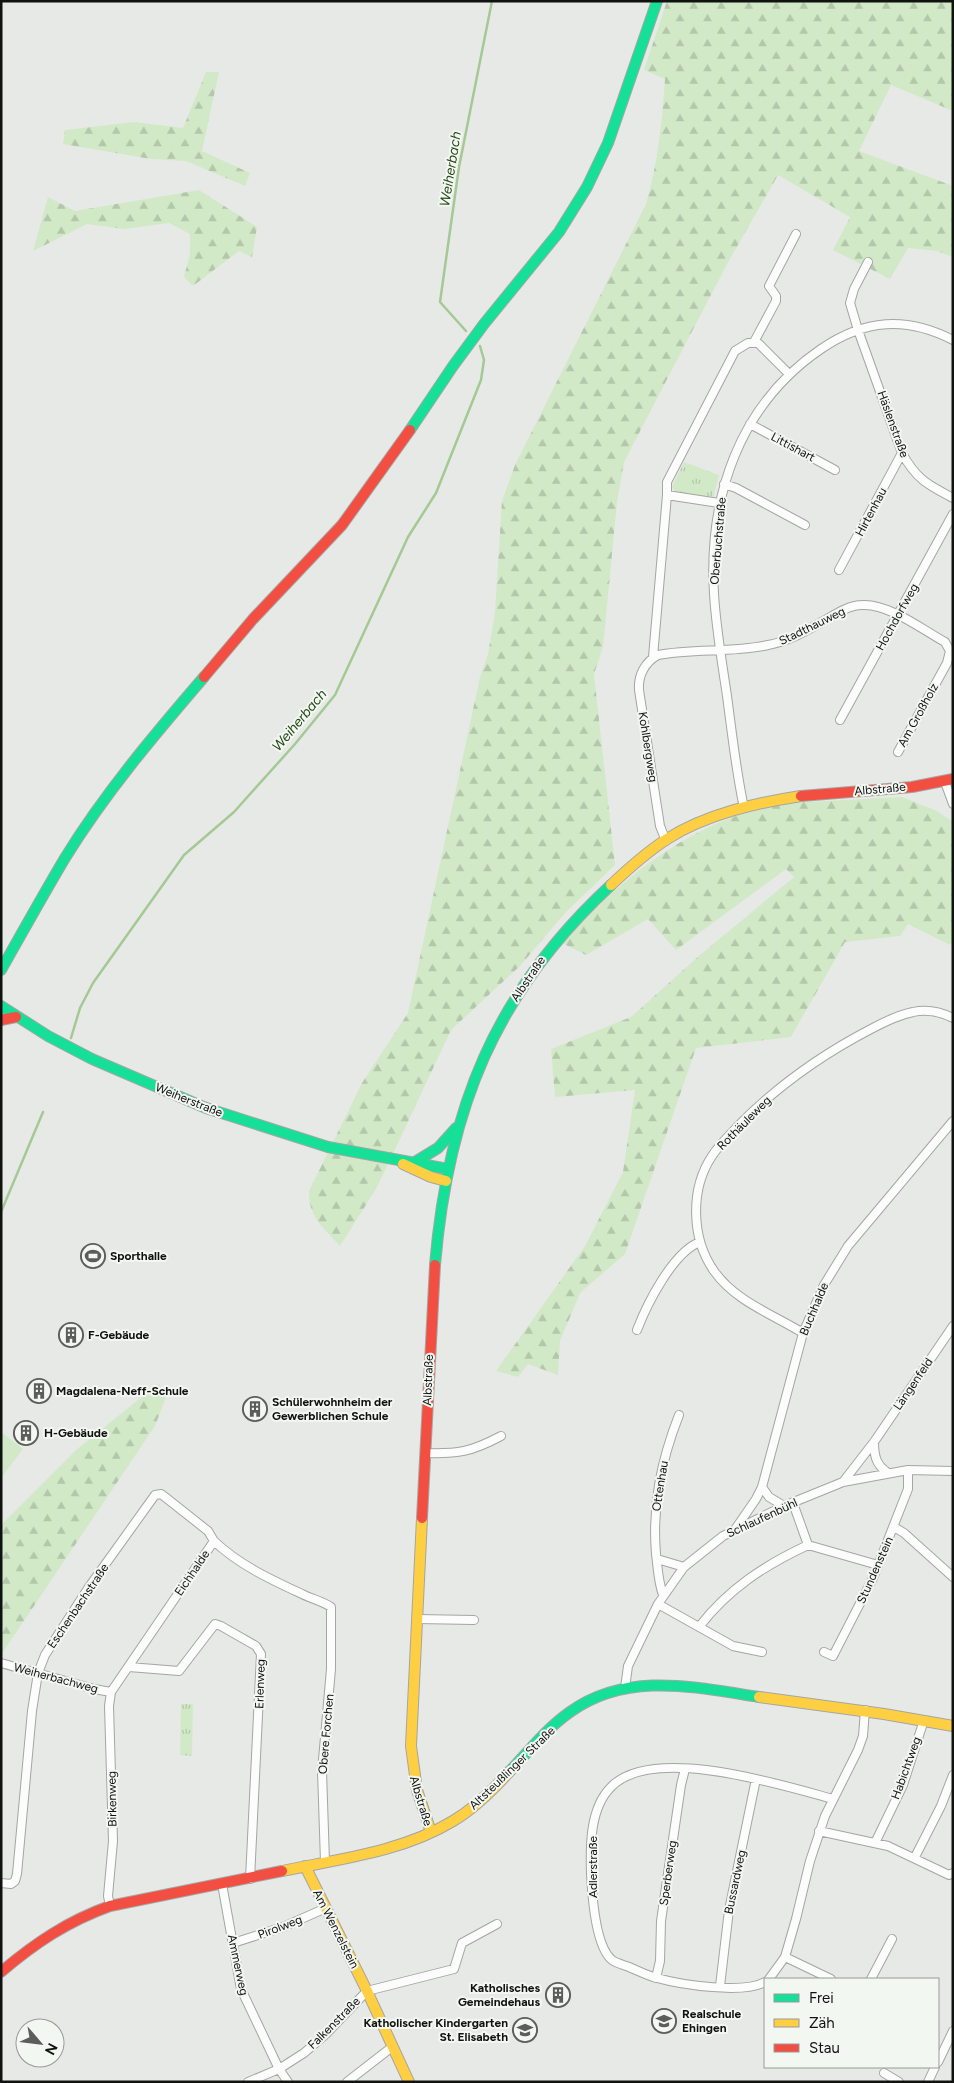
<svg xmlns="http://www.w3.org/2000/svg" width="954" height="2083" viewBox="0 0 954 2083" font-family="Figtree,sans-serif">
<defs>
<pattern id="grass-tufts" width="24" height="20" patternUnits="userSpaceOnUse" patternTransform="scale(1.25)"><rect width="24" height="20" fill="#d2e9c8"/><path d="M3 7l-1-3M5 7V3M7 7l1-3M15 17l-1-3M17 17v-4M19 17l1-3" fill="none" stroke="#b3c7ab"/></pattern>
<pattern id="forest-firs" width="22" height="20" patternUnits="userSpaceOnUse" patternTransform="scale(1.25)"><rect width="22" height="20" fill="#d2e9c8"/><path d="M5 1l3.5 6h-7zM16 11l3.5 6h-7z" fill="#b3c7ab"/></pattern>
</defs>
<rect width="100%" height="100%" fill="#e7e9e6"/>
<path fill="url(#grass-tufts)" d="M684,462L719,475L713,497L676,493L672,487Z
M181,1704H193L192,1756L180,1755Z"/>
<path fill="url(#forest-firs)" d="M667,1H953V111L891,85L859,151L953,186V257L937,251L908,248L890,279L833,250L850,217L778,175L726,266L624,462L617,502L603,647L594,674L615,865L566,912L520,966L451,1030L391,1158L376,1189L340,1246C324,1228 308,1217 309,1191L362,1083L408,1013L480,677L488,654L495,612L502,501L515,465L646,204C658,163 662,122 665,79L644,70Z
M206,72H219L202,151L250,173L245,186L186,161L151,159L63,144L65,130L134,122L183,128Z
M199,190L257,227L252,257L239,251L193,286L184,277L190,254V234L169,223L124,229L87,224L33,251L48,197L75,211Z
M902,797L937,811L953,822V941L950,945L908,924L900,936L845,942L791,1037L696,1048L625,1254L580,1293L560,1341L558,1375L528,1364L518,1377L496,1371L585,1246L623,1172L635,1090L555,1097L551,1049L631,1017L700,955L794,877L786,869L676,950L648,919L586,955L560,942C627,876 691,818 788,803C800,801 813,802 826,801C851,800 877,798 902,797Z
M159,1383L166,1397L155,1426L1,1655V1525L76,1450Z"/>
<path fill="#d2e9c8" d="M1,1432L23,1449L1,1478Z"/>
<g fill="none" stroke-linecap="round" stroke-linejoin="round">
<path stroke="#a4c994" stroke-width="2.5" d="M466,331L440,302L459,167L492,1
M71,1038L80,1008L93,983L184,855L234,812L295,744L335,695L408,537L436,493L481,380L484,360L480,346
M1,1212L43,1112"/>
<defs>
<path id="street" d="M868,262L854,289L850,303L858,330L902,453C916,479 928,485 953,498
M754,342L776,301V296L769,286L796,234
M750,424L835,470
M724,484L736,488L805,525
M719,503L667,495V482L735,351L748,343H758L789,374
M839,570L902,453
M653,657L667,495
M840,720L953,514
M945,782L953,804
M744,808C736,771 732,733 727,696C722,662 716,628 714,594C708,497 739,405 821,349C865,319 906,316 953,340
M666,841L660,826L639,690C638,675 645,662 658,655C694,648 732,653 768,645C790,641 808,630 827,619C837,613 850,605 862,605C888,603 923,630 945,642L950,651L947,663L898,752
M637,1330C647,1304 673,1252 700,1242
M803,1333C772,1314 735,1301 714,1271C691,1238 690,1189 712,1156C719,1145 729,1136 737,1127C776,1087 821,1055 871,1029C884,1022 898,1015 913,1012C926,1009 941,1012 953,1018
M874,1442C874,1455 876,1465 887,1472
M425,1453C458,1454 471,1452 501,1436
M843,1482L874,1442L953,1326
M762,1487L769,1497L784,1506
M793,1503L808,1545
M894,1527L904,1533L953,1577
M736,1528L756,1499L762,1487L803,1333L824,1285L848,1246L953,1121
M657,1559L684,1567
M663,1595C658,1581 658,1569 656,1554C652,1505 661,1461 679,1415
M658,1604L733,1646L762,1652
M417,1619L474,1620
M699,1627C728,1589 765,1565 808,1545L878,1565
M824,1652L833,1656L873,1578L908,1489V1470
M1,1663L94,1689L111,1692
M129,1667L179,1671L215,1624L221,1626L256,1646L261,1654L250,1879
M625,1688L628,1666L658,1604L684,1567L723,1536L784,1506L843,1482L908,1470L953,1471
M819,1831L888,1846L949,1875L953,1873
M875,1843L903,1785L924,1720
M915,1857L941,1806L953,1775
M1,1883L11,1884L15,1881L17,1874L32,1711L38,1673L45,1655L89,1587L155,1495L161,1494L165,1497L208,1531L214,1541
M222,1884L241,1989L279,2069L288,2082
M110,1906L108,1896L113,1841L109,1706L111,1692L214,1541C239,1565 272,1580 302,1594C312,1599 322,1601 331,1607V1669L322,1771L325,1862
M233,1943L283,1927L326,1908
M785,1957L831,1979
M656,1978L660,1961L661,1921L681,1785L685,1769
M769,1979L785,1957L796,1919L810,1861L825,1816L858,1750L863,1736L865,1710
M871,1979L892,1939
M765,1982C744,1994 682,1985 657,1978C648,1976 639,1971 629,1967C624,1965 616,1963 612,1960C595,1946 592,1894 591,1873C590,1845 590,1808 611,1787C652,1744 782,1785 833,1799
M720,1986L729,1910L756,1779
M938,2062L953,2031
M884,2073L899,2082
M248,2082L279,2069L304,2053L326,2034L367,1991L454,1969L462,1943L497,1924
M347,2082L392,2047
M928,2082L935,2067"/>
<path id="fast" d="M410,430L453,366L484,324L559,232L587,187L608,143L657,1
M1,970C22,933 43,895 65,858C105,793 155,734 204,677
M1,1006L48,1036L92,1059L206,1108L328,1147L448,1169
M415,1162L438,1148L456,1128
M435,1265C448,1109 495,992 611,885
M510,1771C529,1751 547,1728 570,1712C627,1671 694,1687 759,1697"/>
<path id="slow" d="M611,885C629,868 647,852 667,839C706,814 756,803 801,796
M403,1164L431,1177L446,1181
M422,1518L411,1746L417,1790L431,1832
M759,1697L884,1714L953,1726
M305,1866L367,1991L409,2082
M282,1871C339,1859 402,1852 453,1821C475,1808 493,1790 510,1771"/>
<path id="jam" d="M204,677L253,619L342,525L410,430
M801,796L912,787L953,779
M1,1020L16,1017
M422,1518L435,1265
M1,1972C35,1943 68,1921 110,1906L282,1871"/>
</defs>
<use href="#street" stroke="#a4a6a3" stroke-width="10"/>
<use href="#fast" stroke="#a4a6a3" stroke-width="12"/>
<use href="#slow" stroke="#a4a6a3" stroke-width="12"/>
<use href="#jam" stroke="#a4a6a3" stroke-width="12"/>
<use href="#street" stroke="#fbfcfb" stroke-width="8"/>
<use href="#fast" stroke="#16e098" stroke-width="10"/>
<use href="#slow" stroke="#ffcf43" stroke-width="10"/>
<use href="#jam" stroke="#f24e42" stroke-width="10"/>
</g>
<defs>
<symbol id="stadium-ring" viewBox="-11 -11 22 22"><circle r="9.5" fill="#f3f7f2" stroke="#5b5d5b" stroke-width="1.5"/><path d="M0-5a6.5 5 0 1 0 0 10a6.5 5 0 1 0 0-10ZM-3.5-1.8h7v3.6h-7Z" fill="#5b5d5b"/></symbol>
<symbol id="building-ring" viewBox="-11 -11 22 22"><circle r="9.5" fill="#f3f7f2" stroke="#5b5d5b" stroke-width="1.5"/><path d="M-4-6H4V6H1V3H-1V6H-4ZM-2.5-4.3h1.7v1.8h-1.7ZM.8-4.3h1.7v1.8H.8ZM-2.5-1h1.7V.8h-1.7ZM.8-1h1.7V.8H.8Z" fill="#5b5d5b"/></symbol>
<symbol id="school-ring" viewBox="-11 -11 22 22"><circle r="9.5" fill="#f3f7f2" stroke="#5b5d5b" stroke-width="1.5"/><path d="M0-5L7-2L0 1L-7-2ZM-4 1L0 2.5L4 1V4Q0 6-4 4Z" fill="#5b5d5b"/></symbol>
</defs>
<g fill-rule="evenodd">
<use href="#stadium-ring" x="79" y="1242" width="28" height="28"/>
<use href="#building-ring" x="57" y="1321" width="28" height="28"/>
<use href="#building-ring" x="25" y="1377" width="28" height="28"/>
<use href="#building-ring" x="241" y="1395" width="28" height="28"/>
<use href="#building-ring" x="12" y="1419" width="28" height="28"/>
<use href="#building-ring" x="544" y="1981" width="28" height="28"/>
<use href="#school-ring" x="650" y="2007" width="28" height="28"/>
<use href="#school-ring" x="511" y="2016" width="28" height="28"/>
</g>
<g text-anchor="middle" stroke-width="4" stroke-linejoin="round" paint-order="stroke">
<g font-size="12" fill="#101210" stroke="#f3f7f2">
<text transform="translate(893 424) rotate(70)" y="4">Häslenstraße</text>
<text transform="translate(793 447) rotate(28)" y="4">Littishart</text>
<text transform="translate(871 512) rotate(-62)" y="4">Hirtenhau</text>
<text transform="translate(718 541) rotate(-85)" y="4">Oberbuchstraße</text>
<text transform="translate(897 617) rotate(-61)" y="4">Hochdorfweg</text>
<text transform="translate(812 626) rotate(-26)" y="4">Stadthauweg</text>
<text transform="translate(918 715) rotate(-61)" y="4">Am Großholz</text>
<text transform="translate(648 747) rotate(81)" y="4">Kohlbergweg</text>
<text transform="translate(880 789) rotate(-5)" y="4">Albstraße</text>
<text transform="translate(528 979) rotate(-56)" y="4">Albstraße</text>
<text transform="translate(189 1100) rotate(22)" y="4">Weiherstraße</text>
<text transform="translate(744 1123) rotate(-45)" y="4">Rothäuleweg</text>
<text transform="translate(814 1309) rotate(-67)" y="4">Buchhalde</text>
<text transform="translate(428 1380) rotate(-88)" y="4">Albstraße</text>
<text transform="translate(913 1384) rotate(-56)" y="4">Längenfeld</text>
<text transform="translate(660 1486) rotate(-81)" y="4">Ottenhau</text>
<text transform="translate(762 1518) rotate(-25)" y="4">Schlaufenbühl</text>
<text transform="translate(875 1570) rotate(-66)" y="4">Stundenstein</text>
<text transform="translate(192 1573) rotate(-56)" y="4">Eichhalde</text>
<text transform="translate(78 1606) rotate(-56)" y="4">Eschenbachstraße</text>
<text transform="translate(56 1678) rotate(15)" y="4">Weiherbachweg</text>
<text transform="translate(260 1684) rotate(-88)" y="4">Erlenweg</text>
<text transform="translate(326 1734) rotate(-85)" y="4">Obere Forchen</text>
<text transform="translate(512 1768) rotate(-44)" y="4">Altsteußlinger Straße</text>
<text transform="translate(906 1768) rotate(-70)" y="4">Habichtweg</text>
<text transform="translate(112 1799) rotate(-91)" y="4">Birkenweg</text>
<text transform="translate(421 1801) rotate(73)" y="4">Albstraße</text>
<text transform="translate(593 1867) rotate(-90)" y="4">Adlerstraße</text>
<text transform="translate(668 1873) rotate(-82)" y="4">Sperberweg</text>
<text transform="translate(735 1882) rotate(-78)" y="4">Bussardweg</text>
<text transform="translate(280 1927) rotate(-21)" y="4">Pirolweg</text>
<text transform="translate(336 1929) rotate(63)" y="4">Am Wenzelstein</text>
<text transform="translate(238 1965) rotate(78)" y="4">Ammerweg</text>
<text transform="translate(334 2023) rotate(-45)" y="4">Falkenstraße</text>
</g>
<g font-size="12" font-weight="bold" fill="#101210" stroke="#f3f7f2" text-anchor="start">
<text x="110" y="1260">Sporthalle</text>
<text x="88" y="1339">F-Gebäude</text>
<text x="56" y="1395">Magdalena-Neff-Schule</text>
<text x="272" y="1406">Schülerwohnheim der<tspan x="272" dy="14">Gewerblichen Schule</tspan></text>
<text x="44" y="1437">H-Gebäude</text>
<text x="540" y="1992" text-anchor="end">Katholisches<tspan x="540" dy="14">Gemeindehaus</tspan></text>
<text x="682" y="2018">Realschule<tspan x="682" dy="14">Ehingen</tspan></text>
<text x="508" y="2027" text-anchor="end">Katholischer Kindergarten<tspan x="508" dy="14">St. Elisabeth</tspan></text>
</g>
<g font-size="14" font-style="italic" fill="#284b18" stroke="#f3f7f2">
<text transform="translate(450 169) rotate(-81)" y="5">Weiherbach</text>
<text transform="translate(299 720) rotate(-50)" y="5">Weiherbach</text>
</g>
</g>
<rect width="954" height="2083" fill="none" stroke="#101210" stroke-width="5"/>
<rect x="764" y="1978" width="175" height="90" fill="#f3f7f2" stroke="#989b98"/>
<rect x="774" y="1994" width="25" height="8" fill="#16e098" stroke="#989b98"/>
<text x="809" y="2003" font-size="15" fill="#101210">Frei</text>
<rect x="774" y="2019" width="25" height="8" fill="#ffcf43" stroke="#989b98"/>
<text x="809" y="2028" font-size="15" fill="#101210">Zäh</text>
<rect x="774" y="2044" width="25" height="8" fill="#f24e42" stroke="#989b98"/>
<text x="809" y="2053" font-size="15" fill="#101210">Stau</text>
<g transform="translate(40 2043) rotate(118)"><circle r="24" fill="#f3f7f2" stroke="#989b98"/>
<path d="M0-4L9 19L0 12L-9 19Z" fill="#5b5d5b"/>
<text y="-8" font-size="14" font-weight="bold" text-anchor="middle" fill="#101210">N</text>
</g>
</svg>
